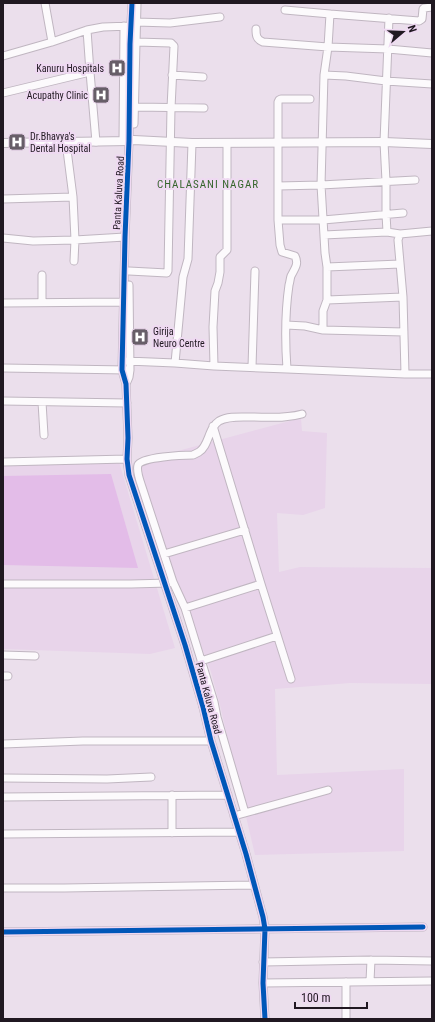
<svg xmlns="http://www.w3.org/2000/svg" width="435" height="1022" viewBox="0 0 435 1022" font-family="'Roboto Condensed',sans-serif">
<rect width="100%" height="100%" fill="#ebdfec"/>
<path fill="#e8d4ea" d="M301,418L302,431L327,433L325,508L303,515L277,513L279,572L300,567L432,568V684L350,683L275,689L277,775L404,769V851L255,855L220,705L211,672L133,463Z
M119,462L175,648L150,654L3,649V464Z"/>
<path fill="#e3bce8" d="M111,474L138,568L3,565V476Z"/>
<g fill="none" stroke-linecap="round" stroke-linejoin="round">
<defs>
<path id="minor" d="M45,3L52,42
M132,3L130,44L129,141L125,237L122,370L126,384L128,438L127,459L129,475L146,527
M285,10L330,14
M389,18L384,142L386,181V214L387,232L400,234L432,231
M136,22L170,23L220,17
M256,29C256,35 256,39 263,42L328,47L388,49L432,53
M87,30L90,72L96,142
M3,56L52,42L87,30L103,27L131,26
M172,75L203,77
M324,75L346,76L386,81L432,84
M3,93L90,72
M135,107L204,108
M134,124L137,3
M123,141L124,26
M66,142L73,197L75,240L74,261
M278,186L321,185L415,180
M3,199L73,197
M278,220H323L403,213
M400,234L398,240L403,297L405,374
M324,235L387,232
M3,238L33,241L75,240L125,237
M327,267L400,264
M129,271L167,273L168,271L171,108L174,46L171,43L136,42
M42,275V302
M327,300V267L325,253L321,185L324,75L328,47L330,14L419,21L422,19L423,9L424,8L432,7
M3,303L124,302
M286,325L305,326L323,330L404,332
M323,330V311L327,300L403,297
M127,361L175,363L214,366L287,369L405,374H432
M175,363L183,277L188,259L192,143
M214,366L213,327L215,291L218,283L220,272V257L227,250V143
M252,367L255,271
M3,368L127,370
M287,369C285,341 285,312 289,285C290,282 290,279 291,276C295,268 299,264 295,256L282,252L280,245L278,220V102L279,100L281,99H310
M126,384L129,377L130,370L129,285
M3,401L127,403
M42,402L44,435
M213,426L261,584L291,679
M3,462L127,459
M164,554L245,530
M3,584H131L169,583
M185,608L261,584
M3,655L35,656
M201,661L277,636
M3,676H8
M203,707L211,741L246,854L263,917L265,929L263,983L265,1019
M3,744L83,741H211
M3,778L107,779L151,777
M172,795V833
M3,797L228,795
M245,813L217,717L214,702L185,608L173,582L142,487C140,481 136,471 138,465C141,457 184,455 193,455C195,454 197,453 199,452C209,446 208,428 219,421C228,416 240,417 250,417C267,417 285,419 302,414
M234,816L328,790
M3,834L239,832
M3,888H64L254,885
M3,932L423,927
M263,962L371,960L432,961
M370,981L371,960
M263,983L432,981
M346,1019V982"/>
<path id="major" d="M3,143L129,141L134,140L192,143L384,142L432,144"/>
</defs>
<use href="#minor" stroke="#c0b6c1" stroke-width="9"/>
<use href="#major" stroke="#c0b6c1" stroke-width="10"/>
<use href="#minor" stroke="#fcfafc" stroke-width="7"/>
<use href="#major" stroke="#fcfafc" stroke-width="8"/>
<defs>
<path id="minor-bridge" d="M146,527L185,645L203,707"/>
</defs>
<use href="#minor-bridge" stroke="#c0b6c1" stroke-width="9" stroke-linecap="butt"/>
<use href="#minor-bridge" stroke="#fcfafc" stroke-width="7"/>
<defs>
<path id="cycleway" d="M132,3L130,44L129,141L125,237L122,370L126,384L128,438L127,459L129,475L185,645L203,707L211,741L246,854L263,917L265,929L263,983L265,1019
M3,932L423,927"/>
</defs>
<use href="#cycleway" stroke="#efd9f2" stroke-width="8"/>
<use href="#cycleway" stroke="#0057b8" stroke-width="5"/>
</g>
<defs>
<symbol id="hospital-square" viewBox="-11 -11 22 22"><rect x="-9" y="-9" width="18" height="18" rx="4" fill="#675e68" stroke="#efd9f2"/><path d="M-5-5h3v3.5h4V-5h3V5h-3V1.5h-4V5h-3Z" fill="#fff"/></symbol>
</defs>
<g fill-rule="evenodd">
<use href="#hospital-square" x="107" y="58" width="20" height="20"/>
<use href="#hospital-square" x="91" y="85" width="20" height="20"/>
<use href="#hospital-square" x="7" y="132" width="20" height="20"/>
<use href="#hospital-square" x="130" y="327" width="20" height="20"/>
</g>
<g text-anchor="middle" stroke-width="4" stroke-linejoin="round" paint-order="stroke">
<g font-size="10" fill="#201821" stroke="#efd9f2" text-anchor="end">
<text x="104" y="72">Kanuru Hospitals</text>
<text x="88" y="99">Acupathy Clinic</text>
<text x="30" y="140" text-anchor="start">Dr.Bhavya's<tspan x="30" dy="12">Dental Hospital</tspan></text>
<text x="153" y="335" text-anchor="start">Girija<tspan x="153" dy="12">Neuro Centre</tspan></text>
</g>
<g font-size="10" fill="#201821" stroke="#efd9f2">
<text transform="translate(118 193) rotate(-87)" y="4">Panta Kaluva Road</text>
<text transform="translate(209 698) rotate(75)" y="4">Panta Kaluva Road</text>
</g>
<g font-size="11" letter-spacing="1" fill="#36652d" stroke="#efd9f2">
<text x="208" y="188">CHALASANI NAGAR</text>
</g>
</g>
<rect width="435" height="1022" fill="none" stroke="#201821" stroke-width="8"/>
<g transform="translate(403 32) rotate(71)" stroke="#efd9f2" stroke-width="3" paint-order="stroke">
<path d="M0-3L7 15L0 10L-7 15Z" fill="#201821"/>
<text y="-6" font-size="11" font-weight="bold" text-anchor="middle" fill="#201821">N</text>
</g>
<path d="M295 1002v6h72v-6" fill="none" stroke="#201821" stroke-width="2"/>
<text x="301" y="1002" font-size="12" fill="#201821" stroke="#efd9f2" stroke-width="3" paint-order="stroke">100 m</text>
</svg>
